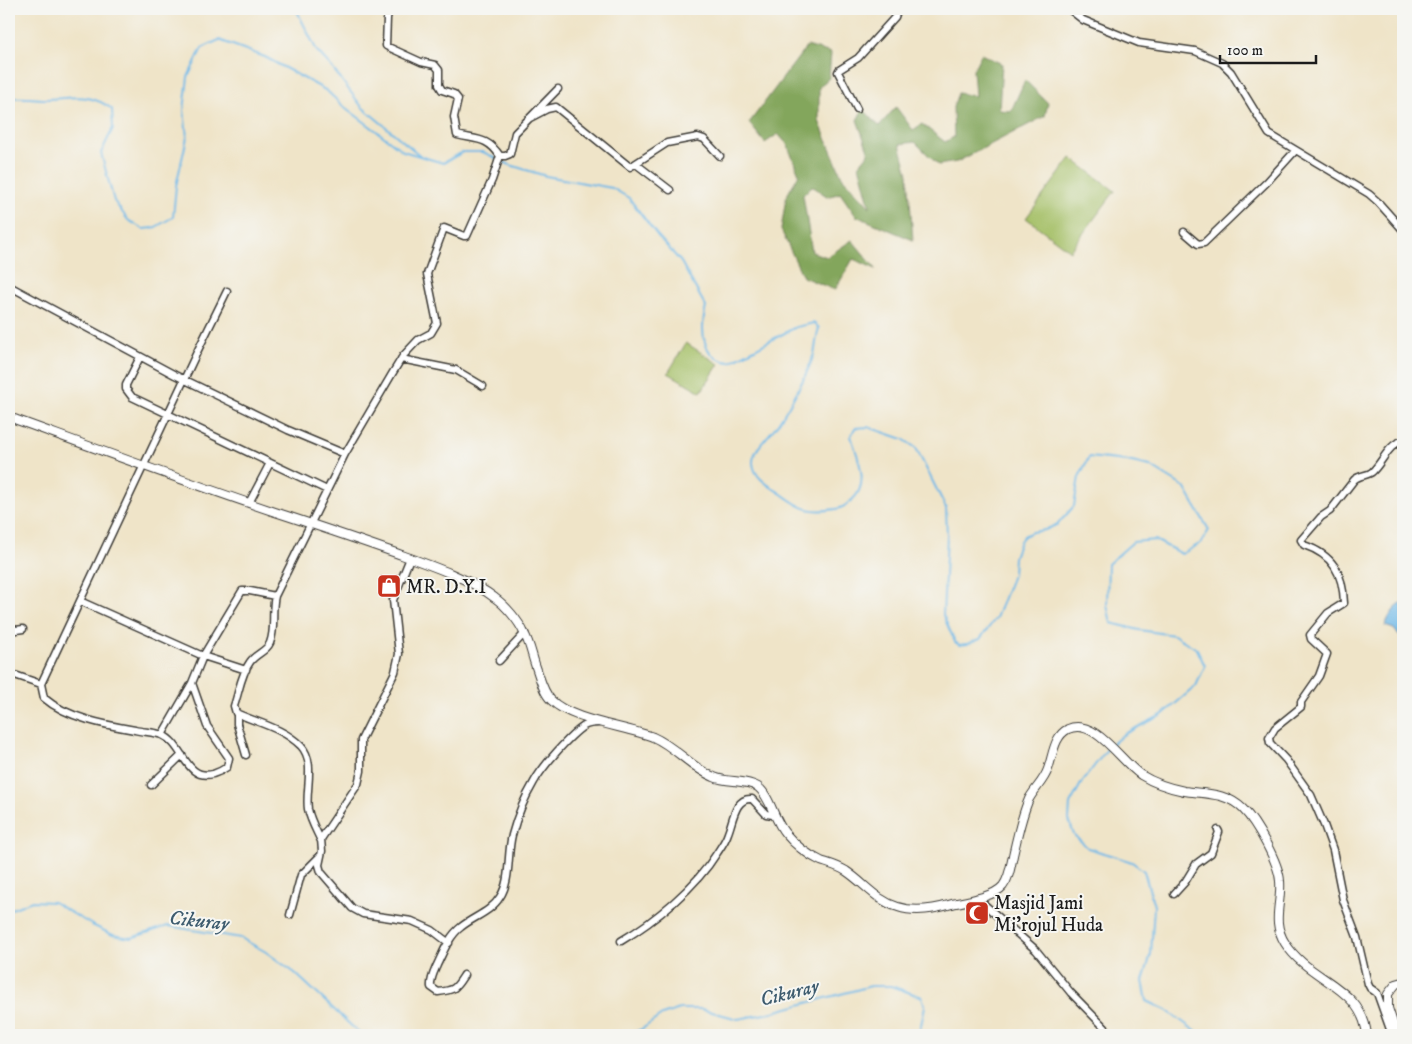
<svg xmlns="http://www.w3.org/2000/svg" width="1412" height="1044" viewBox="0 0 1412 1044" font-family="'IM FELL DW Pica',serif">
<rect width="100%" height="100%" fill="#f6f6f2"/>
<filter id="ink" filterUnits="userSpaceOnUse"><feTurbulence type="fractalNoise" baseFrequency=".02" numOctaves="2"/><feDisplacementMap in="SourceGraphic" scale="10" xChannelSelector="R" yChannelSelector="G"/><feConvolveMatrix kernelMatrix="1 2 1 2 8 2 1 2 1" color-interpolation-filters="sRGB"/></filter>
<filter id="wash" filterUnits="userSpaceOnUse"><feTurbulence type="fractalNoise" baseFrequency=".0096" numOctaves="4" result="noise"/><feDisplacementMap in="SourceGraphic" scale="20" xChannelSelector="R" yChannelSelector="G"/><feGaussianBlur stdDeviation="1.12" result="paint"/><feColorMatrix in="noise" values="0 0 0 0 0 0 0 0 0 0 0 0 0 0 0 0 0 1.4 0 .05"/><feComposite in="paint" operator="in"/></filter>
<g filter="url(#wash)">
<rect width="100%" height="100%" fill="#efe4c8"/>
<path fill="#a4bf66" stroke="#606e41" d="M1071,158L1115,191L1070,251L1026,218Z
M686,343L719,364L701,392L668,373Z"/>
<path fill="#83a65b" stroke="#50613c" d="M807,46L831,53L829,78L819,87V121L842,177L870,207L859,165L869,153L857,120L863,109L879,126L896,107L913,130L922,124L945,142L954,137L953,107L958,93L975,96L973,70L981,54L1002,64L999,110L1011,111L1025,80L1048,103L1045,116L957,162L938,165L915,142L900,144L908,174L913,240L856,216L840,193L828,197L812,186L803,195L812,252L827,257L852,240L876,269L853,259L835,290L803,277L781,230L786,197L799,174L787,144L778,134L765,143L749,123Z"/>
<path fill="#6fb9e8" stroke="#466a82" d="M1403,603V635L1399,636L1394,629L1385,626C1389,616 1394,607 1403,603Z"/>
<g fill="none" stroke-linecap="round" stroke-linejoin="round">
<path stroke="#6fb9e8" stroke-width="2" d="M296,9L317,51L330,65L362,107L422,157
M9,98C21,97 32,98 44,99C72,99 88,91 112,109L113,128L101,153L114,201L128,220L143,229L154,228L173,217L176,186L187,137L184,110L188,77L202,48L219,40L265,57L327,91L342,105L403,151L443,163L463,152H483L510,165L546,176L612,188L629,198L657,235L681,262L706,307C700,330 701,359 730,362L796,327L814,323L819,328C816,337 816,346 814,354C806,377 790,405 777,425C770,435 752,450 753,463C754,479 772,487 783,495C803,510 811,513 836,509C843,508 846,505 852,500C871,484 857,456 851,436L855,428L868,427L903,439L916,448L946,508L947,536L943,615L955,642L959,645L967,644L980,639L996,618L1013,575L1014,557L1020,541L1024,536L1032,532L1045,530L1058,524L1074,506L1079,477L1089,457L1127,461L1150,466L1184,487L1209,530L1201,543L1182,554L1155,540L1133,542L1108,564L1107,605L1111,623L1139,630L1174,635L1197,649L1205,666L1196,686L1175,704L1162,715L1124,734L1111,745
M1108,748L1082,782L1070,804L1069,820L1074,835L1088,848L1132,862L1144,871L1154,906L1151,954L1143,981L1147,1001L1166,1010L1201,1035
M9,910L32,901L53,902L92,925L113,935L131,938L168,926L241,938L266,952L295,973L358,1032L365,1035
M628,1035L642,1029L662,1015L680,1009H701L738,1019L765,1014L871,986H891L922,997L925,1006L919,1035
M1169,1035H1183"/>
</g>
</g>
<g filter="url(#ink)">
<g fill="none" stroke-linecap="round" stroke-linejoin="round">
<defs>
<path id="minor" d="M1069,9L1083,20L1139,43L1195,51L1222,63L1231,72L1269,134L1369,194L1378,202L1403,230
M857,109L838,72L839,70L858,58L895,17L896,14L894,9
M528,119L547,109L556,107L630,167L667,143L698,137L704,139L720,156
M500,156H505L510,154L515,133L558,89
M636,164L670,190
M1184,232L1198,244L1204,243L1267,182L1295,151
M9,286L175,375L288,430L345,454
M140,357L126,385V389L132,397L327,490
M401,359L456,370L483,386
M249,503L270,463
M410,558L393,600L399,654L395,672L361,740V771L358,784L321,839L322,851L319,865L321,872L352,908L363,914L412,921L432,930L449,943
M80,601L203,656L246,670
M9,627L16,630L23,629
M499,661L525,633
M9,673L41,684L198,350L227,291
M41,684L44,698C67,718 106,725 135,730C143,732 154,732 162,735C184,744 185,781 213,774C219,772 223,770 227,767L229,758L207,726L192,683L203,656L242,591H250L275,596
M237,713V724L246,755
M162,735L192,683
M151,785L182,755
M321,841C317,832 310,820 308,809C305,790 316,762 301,746C283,728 258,723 236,713L234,706C239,692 241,674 250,662C255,654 266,652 270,643C276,628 271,612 275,596L345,454L392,374L403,356L418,340L431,333L437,323L427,274L444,228L464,236H467L492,180L500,156C487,136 475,140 457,135L454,117L458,99L454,94L442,90L439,85V70L435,65L421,62L386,46L387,18L389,9
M1174,894L1185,882L1196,864L1211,853L1219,832L1218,830
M977,898L1036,950L1071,993L1112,1035
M290,915L301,875L321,855
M621,941C655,921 696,887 717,853C721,847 726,840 728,833C733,821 735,797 752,799L766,814L773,815
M464,975C455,989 455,990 438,992L431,987C430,979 434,972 437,965C443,953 449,936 461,927C473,917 491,912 500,897C511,881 507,854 512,835C517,816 524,799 534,782C542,767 570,735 584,726C589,723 594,723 599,723
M1392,1035L1377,993L1370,988L1368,984L1357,937L1343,900L1333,850L1324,825L1311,795L1286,760L1270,743L1269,738L1275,728L1301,707V702L1319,676L1327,654L1311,639L1310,635L1328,613L1344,603C1343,573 1333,555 1304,545L1301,540L1321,517L1330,511L1354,480C1359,475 1367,476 1372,472C1382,463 1389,443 1403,441"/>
<path id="major" d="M9,417C97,449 186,482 275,512C315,525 356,539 396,553C427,564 469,578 495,598C505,605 519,621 524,633C530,643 532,656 536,667C540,678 543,692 551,700C572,721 625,726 653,737C676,747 691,768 714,777C727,783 745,779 758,787C770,796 774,820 785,833C795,845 808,855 821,861C830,864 838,866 846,871C864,883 877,901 898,907C916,913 935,909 952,904C966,901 994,897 1003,886C1010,877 1011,863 1014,851C1018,834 1022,815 1029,799C1035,788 1044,781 1048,769C1053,755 1054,736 1068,729C1095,717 1121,762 1141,775C1154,783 1169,788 1184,791C1205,794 1226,792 1243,809C1256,822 1279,863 1280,881C1282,904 1271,921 1285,943C1309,981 1362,986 1367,1035
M1397,1035L1388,1008V994L1396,984L1403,982"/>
</defs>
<use href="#minor" stroke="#3c3a36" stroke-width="9"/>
<use href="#major" stroke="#3c3a36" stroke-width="10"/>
<use href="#minor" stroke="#fff" stroke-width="6"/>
<use href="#major" stroke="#fff" stroke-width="8"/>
</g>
</g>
<defs>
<symbol id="shop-square" viewBox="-11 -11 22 22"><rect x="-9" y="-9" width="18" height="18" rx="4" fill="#c8321e" stroke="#f6f6f2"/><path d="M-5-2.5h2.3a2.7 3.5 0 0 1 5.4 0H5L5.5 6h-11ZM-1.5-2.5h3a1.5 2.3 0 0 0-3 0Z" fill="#fff"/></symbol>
<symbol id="mosque-square" viewBox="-11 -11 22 22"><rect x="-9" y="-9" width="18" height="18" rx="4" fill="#c8321e" stroke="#f6f6f2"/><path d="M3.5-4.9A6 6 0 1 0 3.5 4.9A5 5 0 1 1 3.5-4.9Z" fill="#fff"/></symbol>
</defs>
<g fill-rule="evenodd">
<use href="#shop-square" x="375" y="572" width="28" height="28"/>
<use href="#mosque-square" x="963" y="899" width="28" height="28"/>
</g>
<g text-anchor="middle" stroke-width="4" stroke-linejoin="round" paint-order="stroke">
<g font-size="19" fill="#1c1c1c" stroke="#f6f6f2" text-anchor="start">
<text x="406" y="593">MR. D.Y.I</text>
<text x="994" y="909">Masjid Jami<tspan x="994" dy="22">Mi'rojul Huda</tspan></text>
</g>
<g font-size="20" font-style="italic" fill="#3d5b6e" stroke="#f6f6f2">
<text transform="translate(199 920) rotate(6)" y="7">Cikuray</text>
<text transform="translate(789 992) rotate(-14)" y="7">Cikuray</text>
</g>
</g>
<rect width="1412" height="1044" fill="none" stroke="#f6f6f2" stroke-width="30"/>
<path d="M1220 55v8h96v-8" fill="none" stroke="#1c1c1c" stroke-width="2.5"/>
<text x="1227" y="55" font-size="15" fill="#1c1c1c" stroke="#f6f6f2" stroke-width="4" paint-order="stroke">100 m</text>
</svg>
